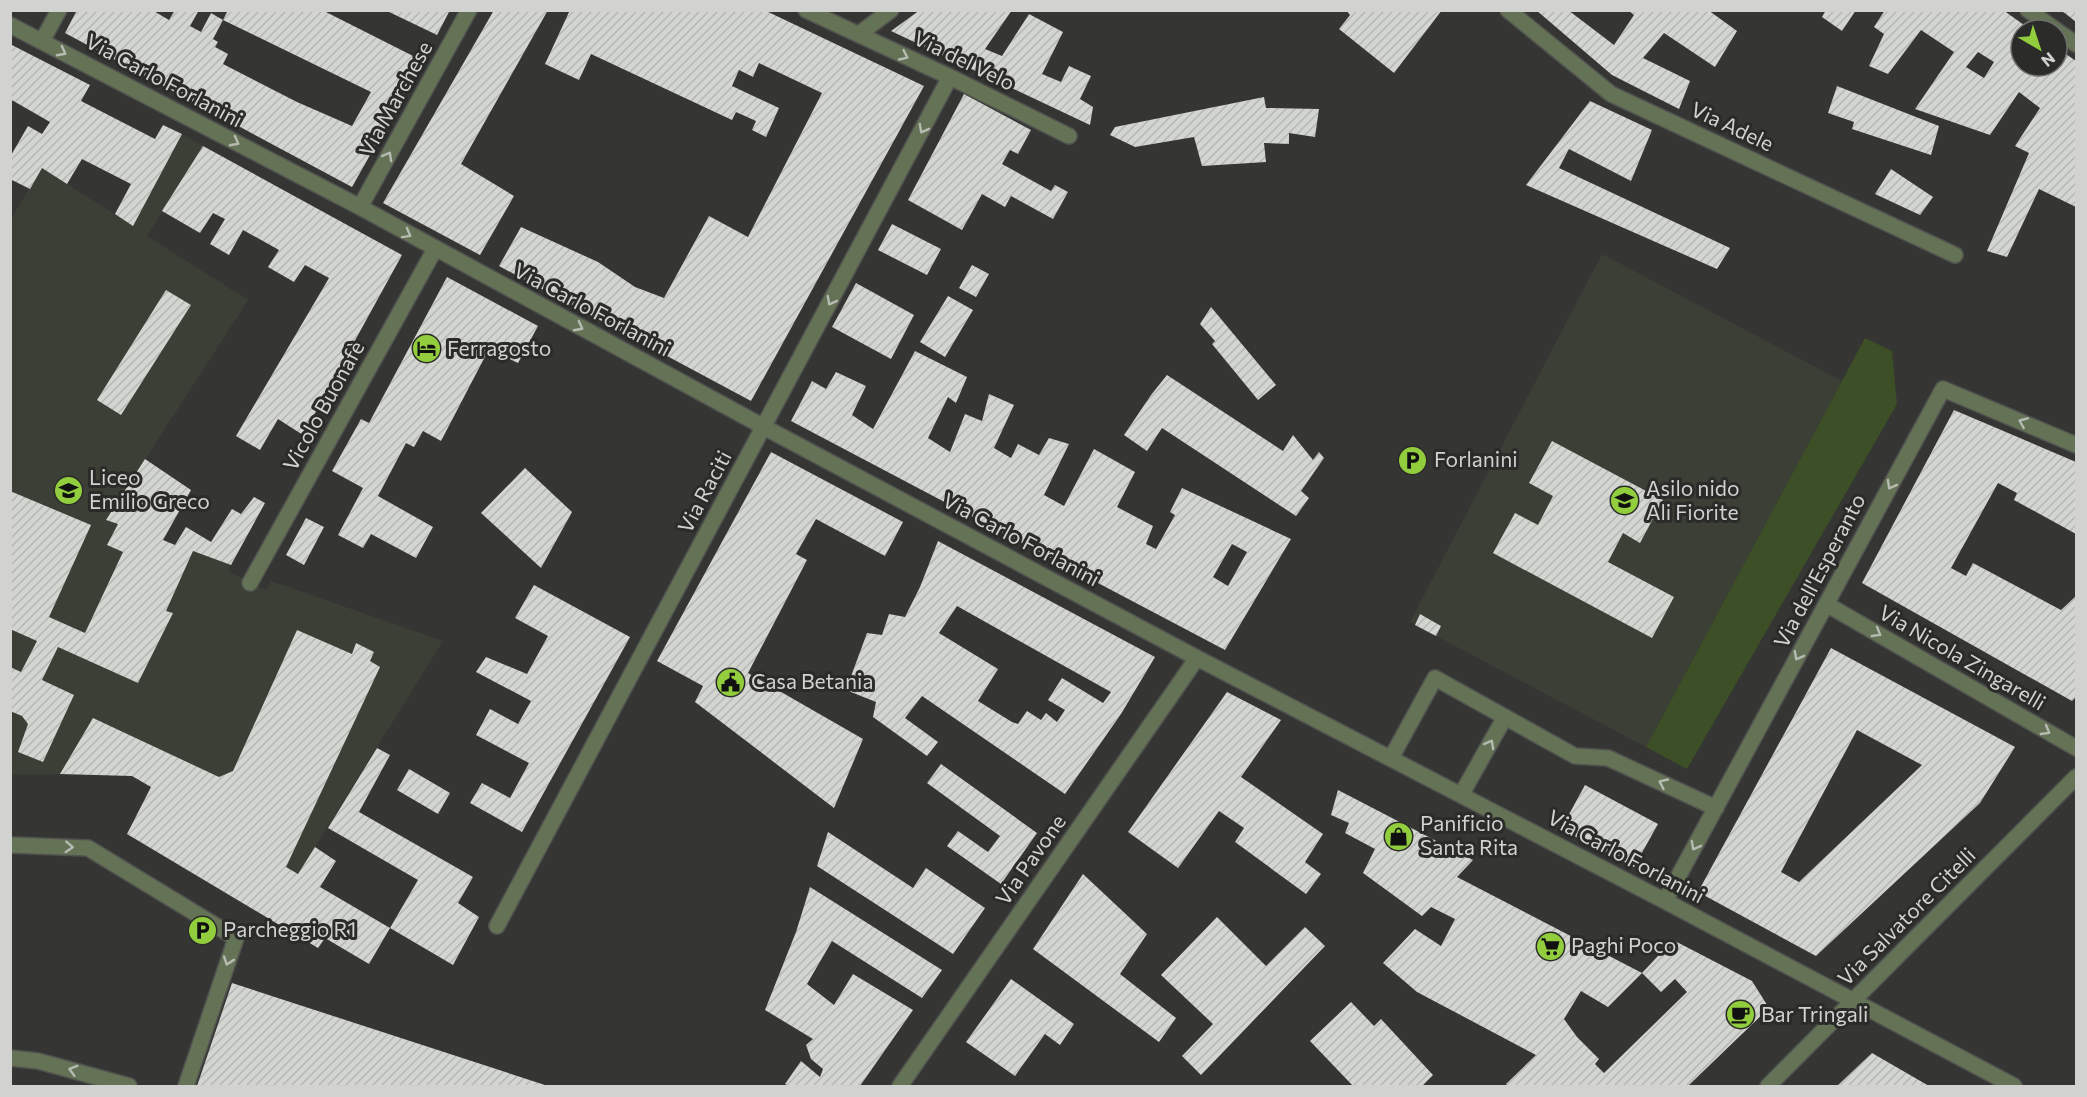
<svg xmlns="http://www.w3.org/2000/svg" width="2087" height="1097" viewBox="0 0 2087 1097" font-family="Commissioner,sans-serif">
<defs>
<pattern id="building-hatch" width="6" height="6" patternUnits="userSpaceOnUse" patternTransform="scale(1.5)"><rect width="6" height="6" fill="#d3d5d1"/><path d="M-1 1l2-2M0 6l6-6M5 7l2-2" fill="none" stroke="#b5b7b4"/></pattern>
</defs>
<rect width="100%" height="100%" fill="#353633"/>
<path fill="#3b3f36" d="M182,134L203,146L147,236L248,300L106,520L231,565L228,571L266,590L271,581L443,641L298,874L132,776L60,774L11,775L10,220L42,168L133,226Z
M1602,254L1842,381L1646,747L1410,622Z"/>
<path fill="#3c4f26" d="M1865,338L1892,351L1897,404L1687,769L1646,747Z"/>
<path fill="url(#building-hatch)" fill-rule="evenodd" d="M77,10H152L169,20L175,10H199L190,26L201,32L211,13L223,20L213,39L218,42L215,47L228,54L223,64L297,102L352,126L371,92L223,20L228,10H322L423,61L352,187L65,33Z
M385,10H450L437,35Z
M494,10H548L461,164L514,196L480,255L383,203Z
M570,10H764L924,86L751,401L499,266L521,227L598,262L635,287L664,298L709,216L748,237L822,93L759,63L753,77L739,70L732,86L779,108L766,137L752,130L756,121L736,112L732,120L591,54L579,80L545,64Z
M920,10H1012L985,49L1002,56L1029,14L1063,32L1042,74L1061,82L1069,66L1091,76L1080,99L1093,107L1090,125L891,31Z
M1346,10H1442L1394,73L1339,29L1350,15Z
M1536,10H1568L1614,45L1634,15L1628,10H1708L1737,31L1715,67L1664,33L1643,58L1690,81L1679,109L1612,75Z
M1826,10H1856L1842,31L1822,17Z
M1885,10H2003L2031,30H2021V66H2057V48L2076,61V207L2039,189L2007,257L1987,251L2029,153L2015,146L2040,108L2019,92L1990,135L1915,109L1954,52L1921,30L1888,74L1869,66L1884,34L1874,27ZM1978,52L1994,62L1984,78L1966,67Z
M2060,10H2076V22L2066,14Z
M10,44L90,85L81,101L155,139L163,125L182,134L133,226L115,214L131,184L82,159L67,184L42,168L30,189L10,179V157L28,126L42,134L50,122L10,99Z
M1837,86L1939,126L1931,155L1852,129L1854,122L1828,113Z
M964,94L1031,130L1018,154L1010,150L1002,164L1051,191L1055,185L1068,192L1053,219L1011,196L1005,207L982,194L962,230L908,200Z
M1264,97L1266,108L1319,109L1315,137L1289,133V144L1264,143L1266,162L1202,166L1194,137L1135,147L1110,135L1115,127Z
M1590,101L1652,130L1631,181L1569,149L1559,168L1730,248L1717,269L1526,185Z
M203,146L402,255L303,435L278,419L260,450L236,436L329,278L305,265L294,282L268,267L279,250L243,230L229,255L210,244L225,219L213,213L200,233L162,211Z
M1891,169L1933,197L1920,215L1875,194Z
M892,224L941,249L927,275L878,250Z
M972,265L989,274L976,297L959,288Z
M447,277L538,326L518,363L489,349L441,441L423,431L414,447L406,443L378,496L433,527L416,558L371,534L363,548L338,535L363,488L332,471L361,419L369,423Z
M856,283L914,315L891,359L832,327Z
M166,290L191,305L121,415L97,400Z
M948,296L973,310L945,357L920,342Z
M1211,307L1276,385L1258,400L1212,344L1215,341L1200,324Z
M915,351L967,377L956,403L948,397L928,438L950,452L965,414L982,421L989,394L1014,405L994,448L1011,458L1018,444L1039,455L1049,438L1069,444L1044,495L1064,506L1094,449L1135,472L1117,507L1153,526L1146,544L1156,549L1175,515L1170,512L1182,488L1291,539L1225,650L791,421L812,381L826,389L836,372L866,386L852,415L873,429ZM1232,544L1247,552L1228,586L1213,577Z
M1167,375L1283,451L1293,435L1313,460L1319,452L1324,458L1301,491L1309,498L1296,516L1162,428L1147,451L1124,435L1151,395Z
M1954,410L2076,462V534L2014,500L2017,493L1998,483L1951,568L1966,576L1973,563L2061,610L2076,596V697L2072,701L1862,583Z
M1552,441L1663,500L1640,543L1623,533L1608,562L1674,597L1652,638L1493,553L1515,513L1538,525L1553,496L1529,483Z
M771,452L903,522L885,556L816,519L796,554L807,560L748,673L863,739L834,808L695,702L703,686L657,661Z
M145,459L191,490L163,540L175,545L186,527L211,542L232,509L241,514L254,497L265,503L231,565L193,551L166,611L173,613L138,683L58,647L42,680L74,695L43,762L18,752L28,724L22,716L10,711V667L21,672L37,641L10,629V491L91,525L49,617L85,633L123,552L107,545L118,524L106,520Z
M525,468L572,512L541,568L481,513Z
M306,518L324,527L304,565L286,555Z
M938,541L1155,657L1121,714L1065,794L922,696L905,718L938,742L927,756L873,717L876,702L846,690L867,633L882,635L889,614L905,617L920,587ZM957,606L1057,662L1111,692L1103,703L1062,678L1048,700L1065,710L1057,722L1046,713L1041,720L1027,711L1018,724L1012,722L978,701L998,669L939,633Z
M534,585L630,637L522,832L470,803L482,783L510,798L529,763L476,735L490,709L518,724L531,701L476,672L486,657L527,674L548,636L515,618Z
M1420,614L1441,626L1436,636L1415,625Z
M297,630L352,654L356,643L374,652L370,661L380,667L286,867L298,874L315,847L336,861L320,887L390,928L369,964L325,938L318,948L127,834L151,787L132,776L60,774L93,718L219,777L233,771Z
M1831,648L2015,747L1980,803L1816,956L1698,892ZM1857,730L1922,765L1799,882L1781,872Z
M1227,692L1281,720L1241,777L1323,834L1305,862L1321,874L1306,894L1235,842L1244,828L1219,811L1178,868L1128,832Z
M377,748L390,755L359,812L473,877L458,903L479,917L453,965L390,928L418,880L328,828Z
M941,764L1037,833L1001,884L947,846L958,831L988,852L1000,836L927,783Z
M409,769L450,793L438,814L397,790Z
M1585,785L1658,824L1634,867L1561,829Z
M1338,790L1473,860L1457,877L1642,973L1608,1007L1581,991L1564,1019L1577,1037L1599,1059L1595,1064L1604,1073L1687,992L1675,979L1661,992L1642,973L1673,940L1752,981L1769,1008L1688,1086H1508L1506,1084L1536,1055L1417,992L1383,963L1415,929L1441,946L1455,919L1431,907L1422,916L1363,873L1375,849L1345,833L1349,823L1331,815Z
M828,832L913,888L926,868L985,908L953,954L817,866Z
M1083,874L1147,934L1120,974L1176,1018L1159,1042L1033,949Z
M810,887L942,970L922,998L832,941L807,984L834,1005L853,974L913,1010L860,1086H789L785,1084L801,1061L820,1077L823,1069L811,1059L806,1045L813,1039L765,1010L796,932Z
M1217,917L1266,966L1305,927L1325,946L1201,1075L1182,1056L1213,1024L1161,975Z
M1011,979L1074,1024L1060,1045L1045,1034L1015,1076L966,1042Z
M232,983L548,1086H197Z
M1351,1002L1374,1026L1381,1019L1433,1075L1422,1086H1353L1310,1041Z
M1872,1053L1929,1086H1837Z"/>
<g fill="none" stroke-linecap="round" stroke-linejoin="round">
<defs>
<path id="minor" d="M806,10L950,77L1069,136
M1508,10L1611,94L1955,255
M2028,10L2056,30
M10,25L360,207L764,427L1197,658L1665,901L2014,1086
M2057,31L2076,44
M859,34L891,10
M42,41L59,10
M360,207L469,10
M250,583L435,249
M1826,604L2076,748
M1505,717L1575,756L1608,758L1716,808
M1391,758L1435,678L1505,717L1461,795
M10,845L88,848L236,938L186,1086
M1665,901L1943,389L2076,445
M497,926L950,77
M10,1058L38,1061L129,1086
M900,1086L1197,658
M1768,1086L2076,777"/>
</defs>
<use href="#minor" stroke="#51524f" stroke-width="18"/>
<use href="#minor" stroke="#647255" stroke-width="15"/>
</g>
<defs><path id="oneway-chevron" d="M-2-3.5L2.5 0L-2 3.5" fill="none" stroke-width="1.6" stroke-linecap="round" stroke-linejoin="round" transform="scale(1.5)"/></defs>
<g stroke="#b6bbb2">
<use href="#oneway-chevron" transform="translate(62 52) rotate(28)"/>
<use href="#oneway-chevron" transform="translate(904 56) rotate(25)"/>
<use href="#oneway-chevron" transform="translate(923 129) rotate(118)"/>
<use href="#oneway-chevron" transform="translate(235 142) rotate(28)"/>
<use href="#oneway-chevron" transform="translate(388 156) rotate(-61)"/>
<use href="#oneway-chevron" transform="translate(407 234) rotate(29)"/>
<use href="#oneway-chevron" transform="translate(831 301) rotate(118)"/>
<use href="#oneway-chevron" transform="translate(579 327) rotate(28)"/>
<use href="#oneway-chevron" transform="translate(2023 422) rotate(-157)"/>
<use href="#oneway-chevron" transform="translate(1891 485) rotate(119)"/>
<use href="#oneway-chevron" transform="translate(1877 633) rotate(30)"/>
<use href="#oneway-chevron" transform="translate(1798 656) rotate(118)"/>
<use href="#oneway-chevron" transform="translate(2046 731) rotate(30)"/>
<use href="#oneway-chevron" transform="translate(1490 744) rotate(-61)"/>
<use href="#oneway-chevron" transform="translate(1663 783) rotate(-155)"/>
<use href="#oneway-chevron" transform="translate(1695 846) rotate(118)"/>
<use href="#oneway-chevron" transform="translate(69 847) rotate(3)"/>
<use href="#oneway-chevron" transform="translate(228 961) rotate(109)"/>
<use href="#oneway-chevron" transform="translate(73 1070) rotate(-164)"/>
</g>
<defs>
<symbol id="hotel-disc" viewBox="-11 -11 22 22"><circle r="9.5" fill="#92cd3e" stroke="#2b2c29"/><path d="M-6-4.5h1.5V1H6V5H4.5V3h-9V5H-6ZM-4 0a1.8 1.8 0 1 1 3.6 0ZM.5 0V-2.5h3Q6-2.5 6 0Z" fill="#111"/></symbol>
<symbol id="parking-disc" viewBox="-11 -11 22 22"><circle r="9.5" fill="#92cd3e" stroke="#2b2c29"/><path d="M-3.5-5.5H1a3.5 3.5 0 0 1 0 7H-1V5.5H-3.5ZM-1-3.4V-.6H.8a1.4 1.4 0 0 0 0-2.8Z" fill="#111"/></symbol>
<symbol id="school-disc" viewBox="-11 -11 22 22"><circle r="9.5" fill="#92cd3e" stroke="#2b2c29"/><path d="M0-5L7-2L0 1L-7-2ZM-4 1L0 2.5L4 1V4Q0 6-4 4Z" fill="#111"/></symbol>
<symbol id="civic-disc" viewBox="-11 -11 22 22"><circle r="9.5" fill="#92cd3e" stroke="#2b2c29"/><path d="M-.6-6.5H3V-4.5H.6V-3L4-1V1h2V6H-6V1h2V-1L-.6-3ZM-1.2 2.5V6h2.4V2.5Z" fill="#111"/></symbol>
<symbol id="shop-disc" viewBox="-11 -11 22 22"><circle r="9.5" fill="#92cd3e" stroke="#2b2c29"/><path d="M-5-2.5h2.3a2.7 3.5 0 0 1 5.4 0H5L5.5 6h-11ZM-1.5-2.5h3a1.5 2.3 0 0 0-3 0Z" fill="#111"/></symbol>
<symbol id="supermarket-disc" viewBox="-11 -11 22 22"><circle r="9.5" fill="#92cd3e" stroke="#2b2c29"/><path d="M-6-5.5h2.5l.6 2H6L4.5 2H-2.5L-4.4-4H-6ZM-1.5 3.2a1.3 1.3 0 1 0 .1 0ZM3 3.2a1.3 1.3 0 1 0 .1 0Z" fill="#111"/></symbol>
<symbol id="cafe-disc" viewBox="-11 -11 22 22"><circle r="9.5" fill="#92cd3e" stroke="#2b2c29"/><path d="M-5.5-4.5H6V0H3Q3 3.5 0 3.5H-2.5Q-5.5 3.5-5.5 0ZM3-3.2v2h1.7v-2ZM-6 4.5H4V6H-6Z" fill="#111"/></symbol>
</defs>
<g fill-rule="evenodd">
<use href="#hotel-disc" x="410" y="332" width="33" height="33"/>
<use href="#parking-disc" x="1396" y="444" width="33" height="33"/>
<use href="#school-disc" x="52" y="474" width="33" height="33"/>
<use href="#school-disc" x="1608" y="484" width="33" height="33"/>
<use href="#civic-disc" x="714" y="666" width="33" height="33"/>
<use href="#shop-disc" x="1382" y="820" width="33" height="33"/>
<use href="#parking-disc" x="186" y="914" width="33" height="33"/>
<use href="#supermarket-disc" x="1534" y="930" width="33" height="33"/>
<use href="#cafe-disc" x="1724" y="998" width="33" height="33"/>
</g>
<g text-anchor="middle" stroke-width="6" stroke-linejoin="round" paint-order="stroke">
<g font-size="21" fill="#d2d3d1" stroke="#2b2c29">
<text transform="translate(964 61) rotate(26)" y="7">Via del Velo</text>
<text transform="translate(164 81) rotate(28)" y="7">Via Carlo Forlanini</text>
<text transform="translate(396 99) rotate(-61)" y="7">Via Marchese</text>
<text transform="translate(1732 127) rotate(25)" y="7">Via Adele</text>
<text transform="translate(592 310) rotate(28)" y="7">Via Carlo Forlanini</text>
<text transform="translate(324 406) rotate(-61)" y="7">Vicolo Buonafè</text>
<text transform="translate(705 492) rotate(-62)" y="7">Via Raciti</text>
<text transform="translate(1021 540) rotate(28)" y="7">Via Carlo Forlanini</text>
<text transform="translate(1820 571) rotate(-62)" y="7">Via dell'Esperanto</text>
<text transform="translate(1962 658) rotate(30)" y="7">Via Nicola Zingarelli</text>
<text transform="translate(1626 857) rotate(28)" y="7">Via Carlo Forlanini</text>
<text transform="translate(1031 860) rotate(-55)" y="7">Via Pavone</text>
<text transform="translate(1907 917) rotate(-45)" y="7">Via Salvatore Citelli</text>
</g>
<g font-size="21" fill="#d2d3d1" stroke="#2b2c29" text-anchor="start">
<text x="447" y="356">Ferragosto</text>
<text x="1434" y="467">Forlanini</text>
<text x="89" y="485">Liceo<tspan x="89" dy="24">Emilio Greco</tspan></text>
<text x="1646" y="496">Asilo nido<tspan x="1646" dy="24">Ali Fiorite</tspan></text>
<text x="751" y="689">Casa Betania</text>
<text x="1420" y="831">Panificio<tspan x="1420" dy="24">Santa Rita</tspan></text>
<text x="223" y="937">Parcheggio R1</text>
<text x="1571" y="953">Paghi Poco</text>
<text x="1761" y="1022">Bar Tringali</text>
</g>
</g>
<rect width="2087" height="1097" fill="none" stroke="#d2d3d1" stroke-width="24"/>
<g transform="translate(2039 48) rotate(141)"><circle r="28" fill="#2b2c29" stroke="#6e6f6c" stroke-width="1.5"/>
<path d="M0-4.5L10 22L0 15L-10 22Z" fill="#92cd3e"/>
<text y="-9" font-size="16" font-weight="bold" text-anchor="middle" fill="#d2d3d1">N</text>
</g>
</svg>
